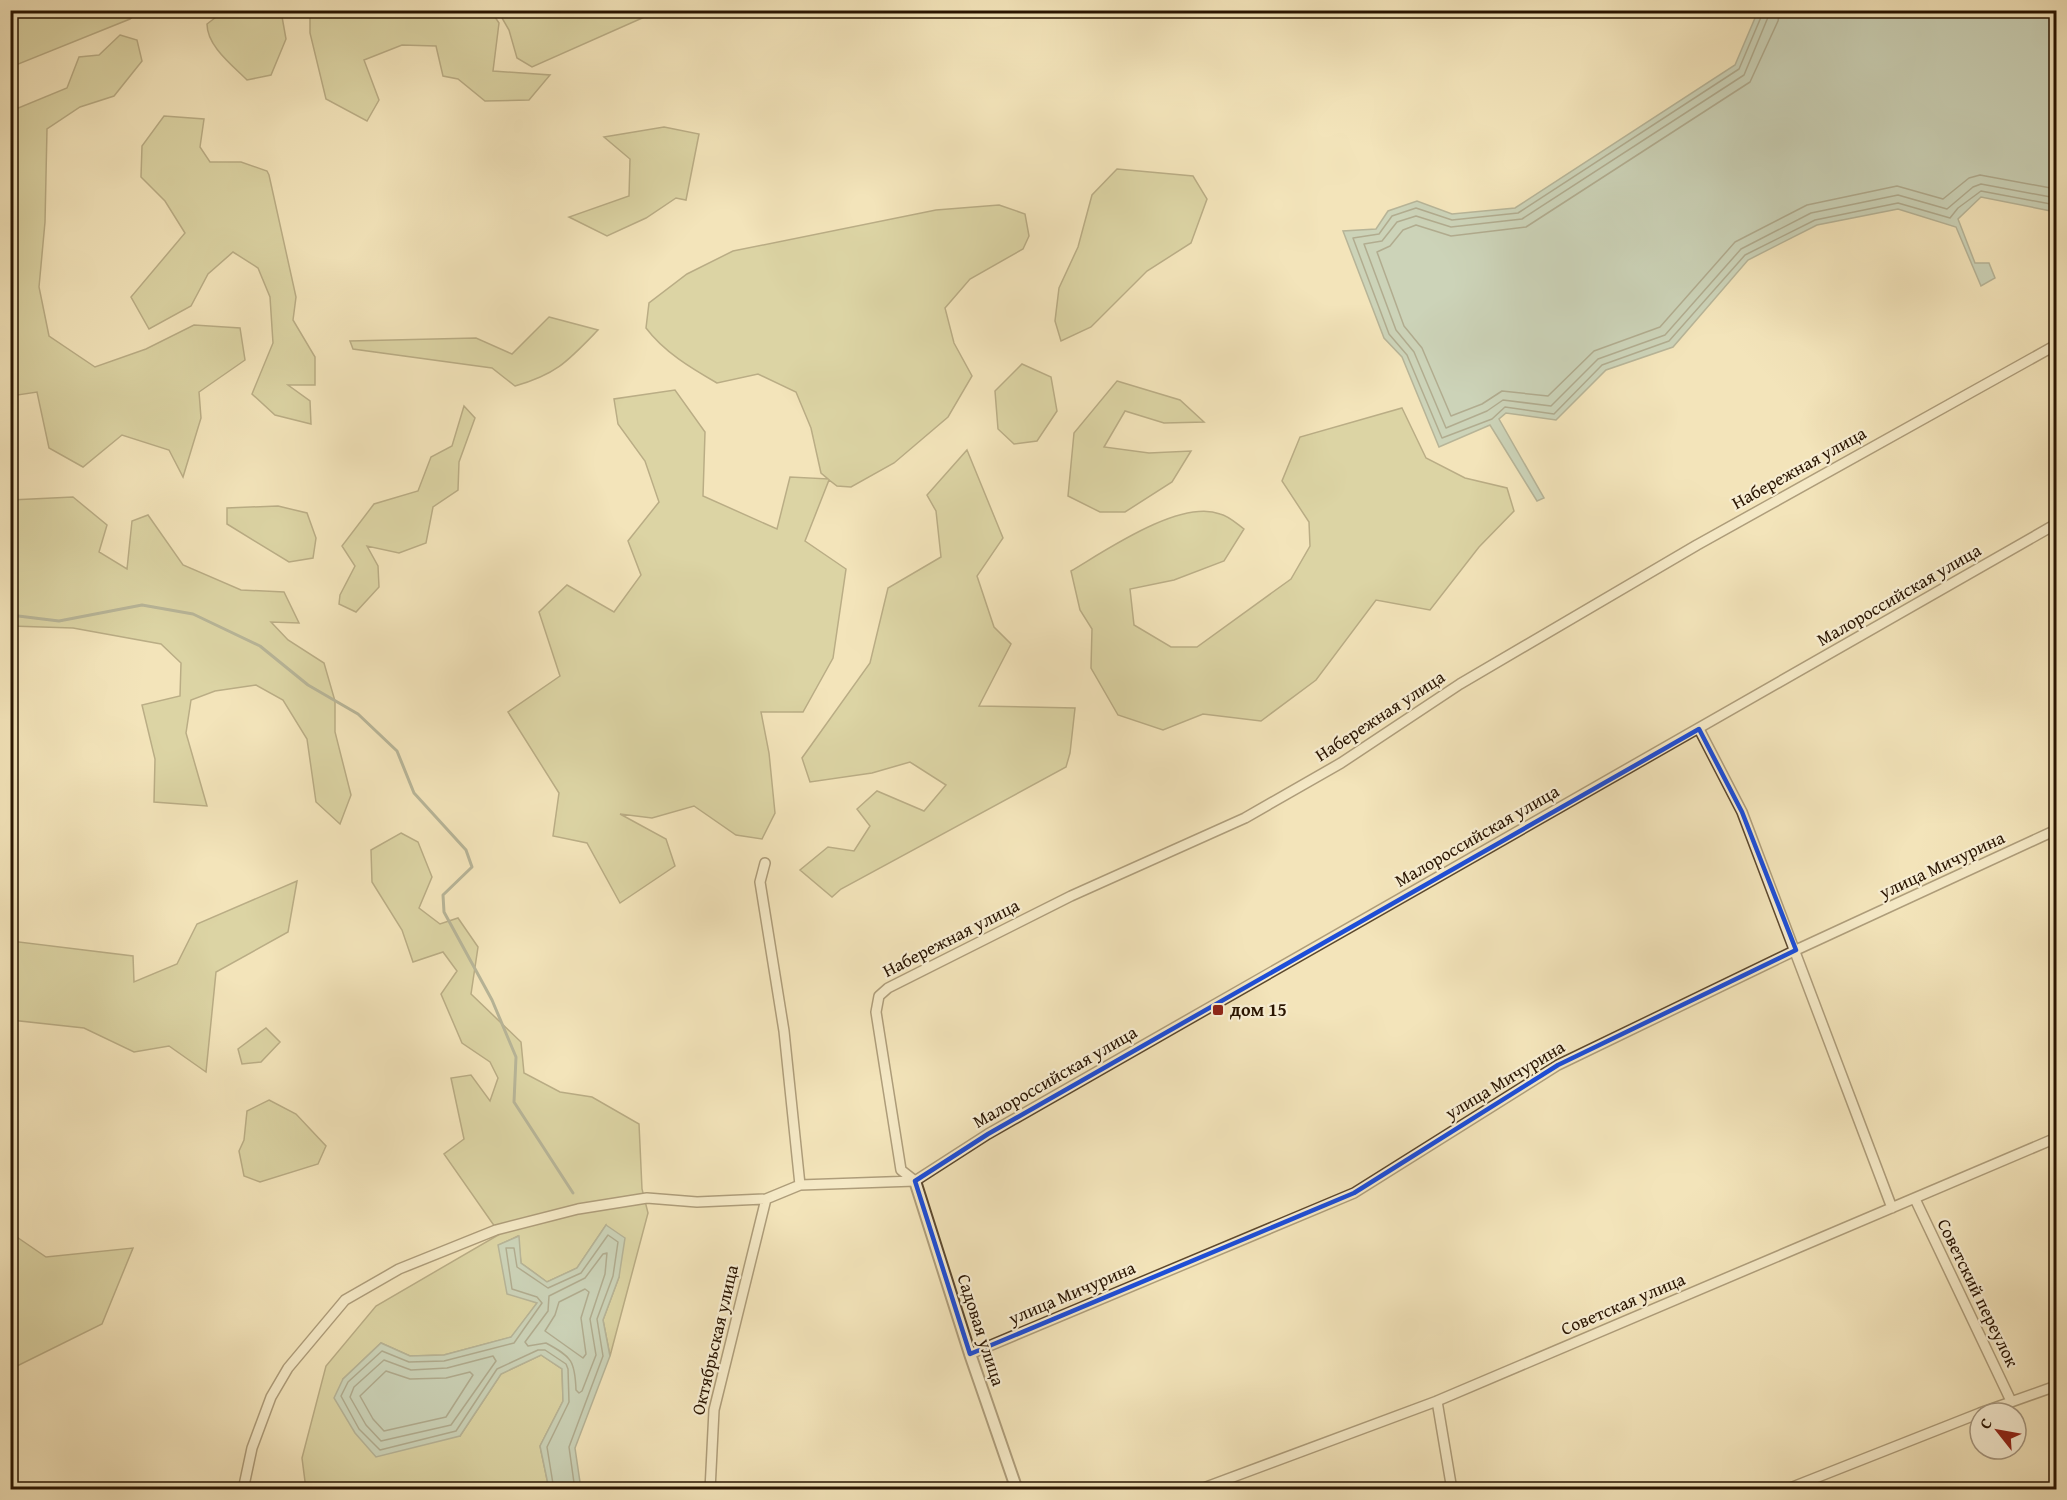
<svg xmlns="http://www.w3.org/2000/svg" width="2067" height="1500" viewBox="0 0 2067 1500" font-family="'Gentium Book Plus',serif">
<rect width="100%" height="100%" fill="#f3e4ba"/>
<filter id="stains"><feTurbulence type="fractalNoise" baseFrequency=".00333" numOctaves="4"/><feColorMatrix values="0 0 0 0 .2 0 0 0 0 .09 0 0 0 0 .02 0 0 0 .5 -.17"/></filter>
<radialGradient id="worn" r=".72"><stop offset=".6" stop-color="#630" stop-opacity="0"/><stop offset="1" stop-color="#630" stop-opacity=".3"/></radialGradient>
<path fill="#c2c28b" stroke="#766b46" stroke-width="1.5" d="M10,11L11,10L139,11L130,19L11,67Z
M224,11H281L286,39L271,75L247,80C232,65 207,46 207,24Z
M310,11H491L499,23L493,71L550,75L529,100L485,101L458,79L443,76L436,46L402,45L364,60L379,100L367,121L326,99L310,33Z
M498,11H658L532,67L517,58L509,30Z
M120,35L137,40L142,61L114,96L80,107L47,129L45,222L39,287L49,336L95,367L146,349L194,325L240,328L245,360L199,392L201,418L183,477L169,450L122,435L83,467L49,448L37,392L11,396V111L67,88L79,57L99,55Z
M164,116L204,119L200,147L210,162H241L267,171L269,175L296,297L293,320L315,357V385H288L310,401L311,424L275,415L252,394L273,343L270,297L258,268L233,252L208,274L191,306L149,329L131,297L185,233L165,201L141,177L142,146Z
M664,127L699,134L686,200L676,198L646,218L607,236L569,217L629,196L630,159L604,137Z
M1117,169L1193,176L1207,199L1191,243L1147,271L1091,327L1061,341L1055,321L1059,288L1078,247L1092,195Z
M999,205L1025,214L1029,236L1023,249L970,279L945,308L954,343L972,376L948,417L894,463L851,487L837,486L829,480L805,541L846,569L833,658L803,712H761L769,753L775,813L762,839L736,835L694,806L652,818L620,814L666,839L675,866L620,903L587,843L553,836L559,793L508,712L560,676L539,612L567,585L614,612L641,575L628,541L659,502L645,461L618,424L614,399L675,390L705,432L703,496L777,529L790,477L828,479L821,473L811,428L796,392L758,374L717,383C691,368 664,352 646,328L649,303L687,274L733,251L936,210Z
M549,317L598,330C568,361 557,374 515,386L492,368L353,349L350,341L476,338L512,354Z
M1022,364L1051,377L1057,411L1037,441L1014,444L998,429L995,391Z
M1117,381L1180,400L1204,422L1164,423L1125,411L1104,447L1149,453L1191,451L1172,482L1125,512H1100L1068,496L1074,433Z
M464,406L475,418L459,462L458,490L433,507L426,543L399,553L367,546L378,566L379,587L356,612L339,604L340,595L355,566L342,546L374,504L418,491L431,457L452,446Z
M1402,408L1426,458L1465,478L1507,488L1514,511L1479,547L1430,610L1376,600L1316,680L1261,721L1203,714L1163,730L1118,715L1091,668L1092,629L1080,610L1071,571C1105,551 1180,499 1220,514C1229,516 1237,524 1244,529L1224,561L1174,580L1130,589L1134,625L1171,647H1197L1291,579L1310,546L1309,522L1282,481L1300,437Z
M967,450L1003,538L977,576L994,627L1011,644L979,706L1075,708L1070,753L1066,767L841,889L832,897L800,870L828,847L854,851L870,826L857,809L877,791L924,811L946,785L910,762L872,773L810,782L802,758L870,663L888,588L941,557L936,511L927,495Z
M73,497L107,525L99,552L127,569L132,521L148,515L183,565L241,590L284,592L299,623L271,622L288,640L324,663L335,701V732L351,795L340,824L316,802L307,739L283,700L256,685L215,691L191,700L186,733L207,806L154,802L155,759L142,705L180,696L181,663L161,644L73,628L11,626V500Z
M278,506L307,513L316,538L313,558L289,562L227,524V508Z
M401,833L418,842L432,877L419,908L440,924L458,918L478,947L471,994L521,1042L524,1073L560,1092L592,1097L639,1124L642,1189L648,1213L610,1356L603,1320L619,1277L606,1225L577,1268L547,1282L521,1263L518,1236L499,1245L537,1303L512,1337L444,1355L410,1356L381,1343L343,1379L460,1436L501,1374L541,1355L562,1369L563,1401L540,1446L549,1489H306L302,1458L326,1366L376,1306L500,1234L444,1154L464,1139L451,1078L471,1075L490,1101L498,1078L490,1062L462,1043L441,994L457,971L443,952L413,962L402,930L372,882L371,850Z
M297,881L288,932L216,972L206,1072L169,1046L134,1052L84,1028L11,1020V941L133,956L134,982L177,964L197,924Z
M266,1028L280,1042L261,1062L242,1064L238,1049Z
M269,1100L296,1114L326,1146L318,1164L260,1182L244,1176L239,1151L244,1140L247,1111Z
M11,1233L46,1257L133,1248L102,1324L11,1369Z"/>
<path fill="#9dbeb6" stroke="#6f7a6d" stroke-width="1.5" d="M1758,11H2056V212L1981,197L1958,219L1975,263H1989L1995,278L1981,286L1956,227L1898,209L1817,225L1748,260L1673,347L1606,370L1556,420L1506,413L1499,419L1544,498L1537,501L1490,425L1439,447L1402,357L1384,338L1343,231L1376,229L1388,211L1417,201L1452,214L1515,208L1735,65Z
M606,1225L625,1238L619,1277L603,1320L610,1356L575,1448L581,1489H549L540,1446L563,1401L562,1369L541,1355L501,1374L460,1436L376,1457L355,1433L334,1398L343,1379L381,1343L410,1356L444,1355L511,1337L537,1303L507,1294L498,1245L519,1236L521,1263L547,1282L577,1268Z"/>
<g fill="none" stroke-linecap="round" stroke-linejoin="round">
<path stroke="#63695b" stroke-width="1.5" d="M1764,10L1739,69L1518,213L1452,220L1416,208L1392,216L1379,234L1353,238L1389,334L1407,355L1442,438L1492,419L1505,407L1554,414L1602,365L1669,341L1745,255L1815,220L1898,203L1950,218L1958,208L1981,191L2056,205
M1771,10L1744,75L1522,219L1451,227L1416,216L1397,222L1382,241L1364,244L1396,330L1414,352L1446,428L1487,411L1503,400L1551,406L1598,359L1665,335L1741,249L1811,213L1898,195L1947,209L1973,187L1981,184L2056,198
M1780,10L1778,21L1750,82L1526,227L1451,236L1416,225L1403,230L1390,246L1377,252L1404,326L1422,348L1451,416L1482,404L1502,391L1548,396L1594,351L1660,327L1735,242L1807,205L1897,186L1943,199L1969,178L1980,175L2056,189
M607,1253L605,1274L590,1319L596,1355L582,1391L579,1393L576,1390C575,1361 572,1357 546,1343L528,1346L525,1342L548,1311L549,1296L585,1278L603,1254Z
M585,1289L589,1292L581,1318L586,1354L583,1358L545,1331L555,1315L559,1302Z
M493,1356L496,1361L451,1425L381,1441L366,1425L350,1397L354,1387L384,1360L411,1370L447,1368Z
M386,1371L410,1379L446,1378L470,1372L473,1375L446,1417L384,1431L373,1419L360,1396Z
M554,1490L547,1447L569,1402L568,1369L566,1364L545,1350H538L497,1369L456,1431L380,1450L359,1429L341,1396L348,1382L382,1351L409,1362L444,1361L514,1343L542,1303L537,1297L512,1289L506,1248H514L517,1267L548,1288L581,1273L608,1235L618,1242L613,1276L597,1319L603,1356L569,1447L575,1490"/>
<path stroke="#6f7a6d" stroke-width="3" d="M10,615L59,621L142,605L193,614L260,646L308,685L358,714L397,751L414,793L466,850L472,867L443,895L444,912L492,1000L516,1057L514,1102L573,1193"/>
<defs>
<path id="minor" d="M1699,729L1742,812L1892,1208
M765,863L760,882L784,1031L800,1185
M915,1181L901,1170L876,1012L879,996L888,988L1071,896L1245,818L1341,763L1460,684L1697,545L2056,345
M915,1181L988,1134L2056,524
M1915,1199L2011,1401
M970,1354L1354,1193L1558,1065L1796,950L2056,830
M1437,1401L1452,1490
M1980,1413L2056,1386
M243,1490L252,1448L271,1397L288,1368L345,1300L399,1269L496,1230L578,1209L647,1198L697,1202L766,1199L800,1185L915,1181
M710,1490L714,1410L766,1199
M1198,1490L1437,1401L2056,1138
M1785,1490L1980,1413"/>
<path id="tertiary" d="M915,1181L970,1354L1017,1490"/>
</defs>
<use href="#minor" stroke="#5c482e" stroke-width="12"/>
<use href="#tertiary" stroke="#5c482e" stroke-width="14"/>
<use href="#minor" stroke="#f7edd2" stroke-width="9"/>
<use href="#tertiary" stroke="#f7edd2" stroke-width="10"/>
</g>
<path d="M0 0H2067V1500H0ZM1699,729L1742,812L1796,950L1558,1065L1354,1193L970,1354L915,1181L988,1134Z" fill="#f3e4ba" fill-opacity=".55" fill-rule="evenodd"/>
<path fill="none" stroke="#1d4ed8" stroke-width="4.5" stroke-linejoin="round" d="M1699,729L1742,812L1796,950L1558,1065L1354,1193L970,1354L915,1181L988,1134Z"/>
<rect fill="#8f2418" stroke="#f7edd2" stroke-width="2" x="1212" y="1004" width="12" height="12" rx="3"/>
<g text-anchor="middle" stroke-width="4.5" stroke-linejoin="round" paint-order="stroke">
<g font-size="18" fill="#291400" stroke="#f7edd2">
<text transform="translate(1799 468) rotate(-29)" y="6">Набережная улица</text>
<text transform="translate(1899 595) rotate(-30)" y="6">Малороссийская улица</text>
<text transform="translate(1380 716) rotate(-33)" y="6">Набережная улица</text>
<text transform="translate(1477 836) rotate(-30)" y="6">Малороссийская улица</text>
<text transform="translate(1942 865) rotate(-25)" y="6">улица Мичурина</text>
<text transform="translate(951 938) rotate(-27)" y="6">Набережная улица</text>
<text transform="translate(1055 1077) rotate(-30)" y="6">Малороссийская улица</text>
<text transform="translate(1505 1080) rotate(-31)" y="6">улица Мичурина</text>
<text transform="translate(1072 1293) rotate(-23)" y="6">улица Мичурина</text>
<text transform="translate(1978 1293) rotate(64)" y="6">Советский переулок</text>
<text transform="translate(1623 1304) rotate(-23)" y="6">Советская улица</text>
<text transform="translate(981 1330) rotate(72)" y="6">Садовая улица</text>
<text transform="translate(715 1340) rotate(-77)" y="6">Октябрьская улица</text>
</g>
<g font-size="18" font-weight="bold" fill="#291400" stroke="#f7edd2" text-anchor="start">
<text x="1230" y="1016">дом 15</text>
</g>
</g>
<rect width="2067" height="1500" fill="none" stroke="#f3e4ba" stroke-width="36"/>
<rect x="12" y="12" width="2043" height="1476" fill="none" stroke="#291400" stroke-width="3"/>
<rect x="18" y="18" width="2031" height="1464" fill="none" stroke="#291400" stroke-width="1.5"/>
<g transform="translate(1998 1431) rotate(301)"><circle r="28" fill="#f7edd2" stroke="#a5967e" stroke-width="1.5"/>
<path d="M0-4.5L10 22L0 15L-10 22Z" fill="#8f2418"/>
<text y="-9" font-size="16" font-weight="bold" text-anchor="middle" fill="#291400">С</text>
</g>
<rect width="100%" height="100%" filter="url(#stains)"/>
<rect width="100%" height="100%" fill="url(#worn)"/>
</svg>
